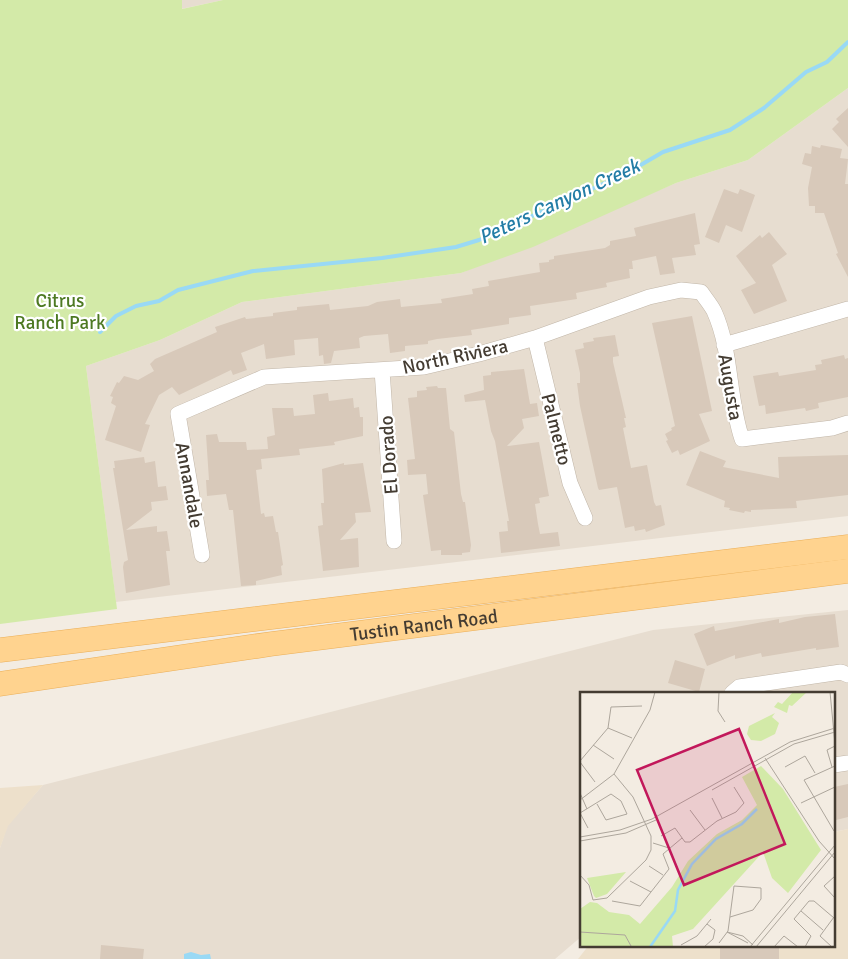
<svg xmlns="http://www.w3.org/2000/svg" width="848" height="959" viewBox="0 0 848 959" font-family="Signika,sans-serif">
<rect width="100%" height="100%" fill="#f3ece2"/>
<path fill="#e7ddd0" d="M182,0H223L181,9Z
M848,88V516L116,602L86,366L160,340L242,302L461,273L676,183L748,160Z
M848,610V829L834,832V693H582V936L555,959H0V848L7,826L43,785L653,630Z"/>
<path fill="#ede0cb" d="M43,785L8,826L0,848V788Z
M848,829V959H578L589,945H834V832Z"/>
<path fill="#d3eaa8" d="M0,0H182V9L223,0H848V88L748,160L676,183L533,247L461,273L242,302L160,340L86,366L117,609L0,624Z"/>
<path fill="#99d9f5" d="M191,952L201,955L210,954L211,959H184V954Z"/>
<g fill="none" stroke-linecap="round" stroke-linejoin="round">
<path stroke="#99d9f5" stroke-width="4" d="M100,332L116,316L136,306L159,301L178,290L253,271L382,258L456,247L479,240L627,173L663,152L730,130L764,108L806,72L827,62L848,42"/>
</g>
<path fill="#d8c9ba" d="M848,108V147L832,129L839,122L836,119Z
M821,145L842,149L840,158L848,159L845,184H848V277L836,254L838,253L824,213H815V206H809L808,188L812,167L802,164L805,153L811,154L812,146L820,148Z
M724,189L738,194L740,189L755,195L742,232L726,225L719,243L705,237Z
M695,213L700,244L694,245L696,255L672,258L675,273L660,275L656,256L632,261L633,269H629L630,278L606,283L607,287L576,293L577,299L530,306L531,315L509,318V324L471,330L472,335L437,339L428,341V344L405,346V351L390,353L388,334L364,336L359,338L360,348L334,351L331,363L324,364L323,355L319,356L318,338L294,340L295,355L266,359L264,344L241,353L247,370L233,375L231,370L179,395L172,387L159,395L145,424L150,425L141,452L105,440L116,406L111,403L113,397L110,396L117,382L119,383L124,376L138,380L154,371L150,364L155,359L217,332L215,327L245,317L246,319L273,316V313L297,310V307L329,304L330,310L368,306L377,302L400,299L401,307L442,303L441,299L473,294L472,289L489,286L488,281L540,272L539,263L549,262V260L554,259V256L605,248L610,245V241L636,236L634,228Z
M769,232L787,254L772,265L787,301L754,314L741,290L756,283L736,256L760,235L762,238Z
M692,316L712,411L699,414L710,441L680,455L678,450L672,453L666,441L668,440L665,434L672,430L671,428L675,426L652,323Z
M615,335L619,356L613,357V362L626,418H624L626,427L623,428L631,468L647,465L654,502L656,506L661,505L665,525L646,532L645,529L635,531L634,526L625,528L617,487L599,490L598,488L580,406L577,383H580V373L575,350L584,348L583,343L594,341L593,338Z
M844,355L845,359L848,358V397L818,403L819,408L806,411L805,408L766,414L765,405L759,406L753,376L778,372L779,376L816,370L815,365L822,364L821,360Z
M524,369L530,404L537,403L539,416L522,419L524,428L507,446L539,442L549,496L539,498L540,503L535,504L538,524L540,534L558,532L560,546L501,553L499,532L508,531L507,521H509L495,441L491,431L485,400L465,402L464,395L484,390L483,376L491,375V372Z
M437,386L438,388H446L450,429L454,432L461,494L463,502H465L471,545L470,552L462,553V555H441V550L431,551L423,495L428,494L426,474L408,475L407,460L415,459L408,398L417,397V391L427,390L426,387Z
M328,393L329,401L353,398L354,408L359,407L360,417H363V436L334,442L335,445L299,449L300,455L261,459L262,469L256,470L261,514L264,513L265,517L273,516L276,532H278L283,565L281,566L282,575L256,581V585L241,586L233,510H229L226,494L207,496L206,480H209L206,435L217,434L219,442H246L247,450L268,449L267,437L275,435L272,408H293L294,416L315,414L313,395Z
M700,451L726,461L723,467L779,478L778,457L848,455V495L796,501L797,508L751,510V512L745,511L744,513L729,510L730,508L724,507L725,501L686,485Z
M144,457L145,463L155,461L158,487L166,486L168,500L151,502L152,510L126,530L157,526V532L167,531L170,551H166L170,585L126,593L123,567L124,562L128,560L113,468H115L114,461Z
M344,463V465L363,463L371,512L355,513L356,522L340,540L358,538L359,567L323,571L318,526L323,525L321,503H324L322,469Z
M835,614L839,647L816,650V648L762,657L761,653L735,659V655L707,666L694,634L714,626L715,631L779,619V623L805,617Z
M675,660L705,669L699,692L668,683Z
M848,784V817L836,820L834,787Z
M101,945L144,949L143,959H100Z
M720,945H779V959H720Z"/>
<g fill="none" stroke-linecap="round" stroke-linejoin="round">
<defs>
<path id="street" d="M535,338L570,483L585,518
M724,345L848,309
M382,370L394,541
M202,555L178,414L264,377L424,367L479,354L535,338L649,297L681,290L701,292C705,298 711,305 714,311C732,350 728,398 742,439L832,428L848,423
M732,693L739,687L841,672L848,675
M834,765L848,763"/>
<g id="primary">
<path d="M0,650L848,547"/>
<path id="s1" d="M0,684L271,644L848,571"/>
</g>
</defs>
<use href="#street" stroke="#c1b6a8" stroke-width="16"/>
<use href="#primary" stroke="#ebaf58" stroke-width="25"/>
<use href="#street" stroke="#fff" stroke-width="15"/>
<use href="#primary" stroke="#ffd38f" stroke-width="24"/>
</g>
<g text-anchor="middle" stroke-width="4.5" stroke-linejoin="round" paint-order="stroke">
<g font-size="19" fill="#4d7922" stroke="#fff">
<text x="60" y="307">Citrus<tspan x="60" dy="22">Ranch Park</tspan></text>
</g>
<g font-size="19" fill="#443c32" stroke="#fff">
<text transform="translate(455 356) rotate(-12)" y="7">North Riviera</text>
<text transform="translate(731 387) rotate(80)" y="7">Augusta</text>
<text transform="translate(557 429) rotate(76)" y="7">Palmetto</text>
<text transform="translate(388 455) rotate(-94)" y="7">El Dorado</text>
<text transform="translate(190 485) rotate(80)" y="7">Annandale</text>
<text dy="7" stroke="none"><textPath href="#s1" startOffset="428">Tustin Ranch Road</textPath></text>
</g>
<g font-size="20" font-style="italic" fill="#237da6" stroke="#fff">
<text transform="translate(559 201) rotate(-25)" y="7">Peters Canyon Creek</text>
</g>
</g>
<g transform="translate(580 692)">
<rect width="255" height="255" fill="#f3ece2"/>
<path d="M213,0H227L212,14L209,13L207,21L194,15L198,10L202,12ZM195,21L192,25L199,31L195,42L181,49L171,48L167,42L169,34ZM181,74L203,97L241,158L208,201L192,186L183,160L113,237L92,244L93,255H0V217L10,210L17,211L29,220L49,223L60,232L92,195L108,169L137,142L162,128L177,113L162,85ZM46,180L27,202L16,206L14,204L7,186Z" fill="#d3eaa8"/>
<path fill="none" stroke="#99d9f5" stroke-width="2.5" d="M70,255L95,219L98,198L112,172L136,147L162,132L177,117"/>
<path fill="none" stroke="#ada69c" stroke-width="1" d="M139,0L138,19L145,30M250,0L255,52M255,0V21M0,5V26M28,36L52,46M13,53L34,67M185,66L239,149L255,167M0,69L28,36L31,15L62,14M0,70L15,90M205,75L225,64L235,81M252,75L247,58L255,54M132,98L214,52L255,40M0,101L7,117M132,106L142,126M0,108L34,82L70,18L75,0M221,111L255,95M110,118L125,138M0,121L31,102L41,109L47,122L26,128L17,112M0,121L8,136M254,139L224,88L255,74M81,144L95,136L105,150H110L137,129L156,120L164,111L154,95M0,145L40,138L72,127L210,50L255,36M0,149L46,141L76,128M73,151L89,156M69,174L83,183M0,183L9,193L13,208L27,206L66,168L71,158V144L53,105L34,82M255,184L244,194L255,206M50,189L71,200M32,209L60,214L89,177L83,162L102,146M221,219L243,238M0,240L45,243L51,254M147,240L163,244L173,253M147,240L168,251M139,251L148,239L154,194L181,196V207L173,218L150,225M101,253L117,244L131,227M124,255L133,247L135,238L127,232M170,255L255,153M176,255L255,160M194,255L204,244L218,255M225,255L231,244L214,227L229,209H234L254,226M252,255L240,244L254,225"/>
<path fill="#c2185b" fill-opacity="0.15" stroke="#c2185b" stroke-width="2.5" d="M159,37L205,152L104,193L57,78Z"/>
<rect width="255" height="255" fill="none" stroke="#443c32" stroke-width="2.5"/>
</g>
</svg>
